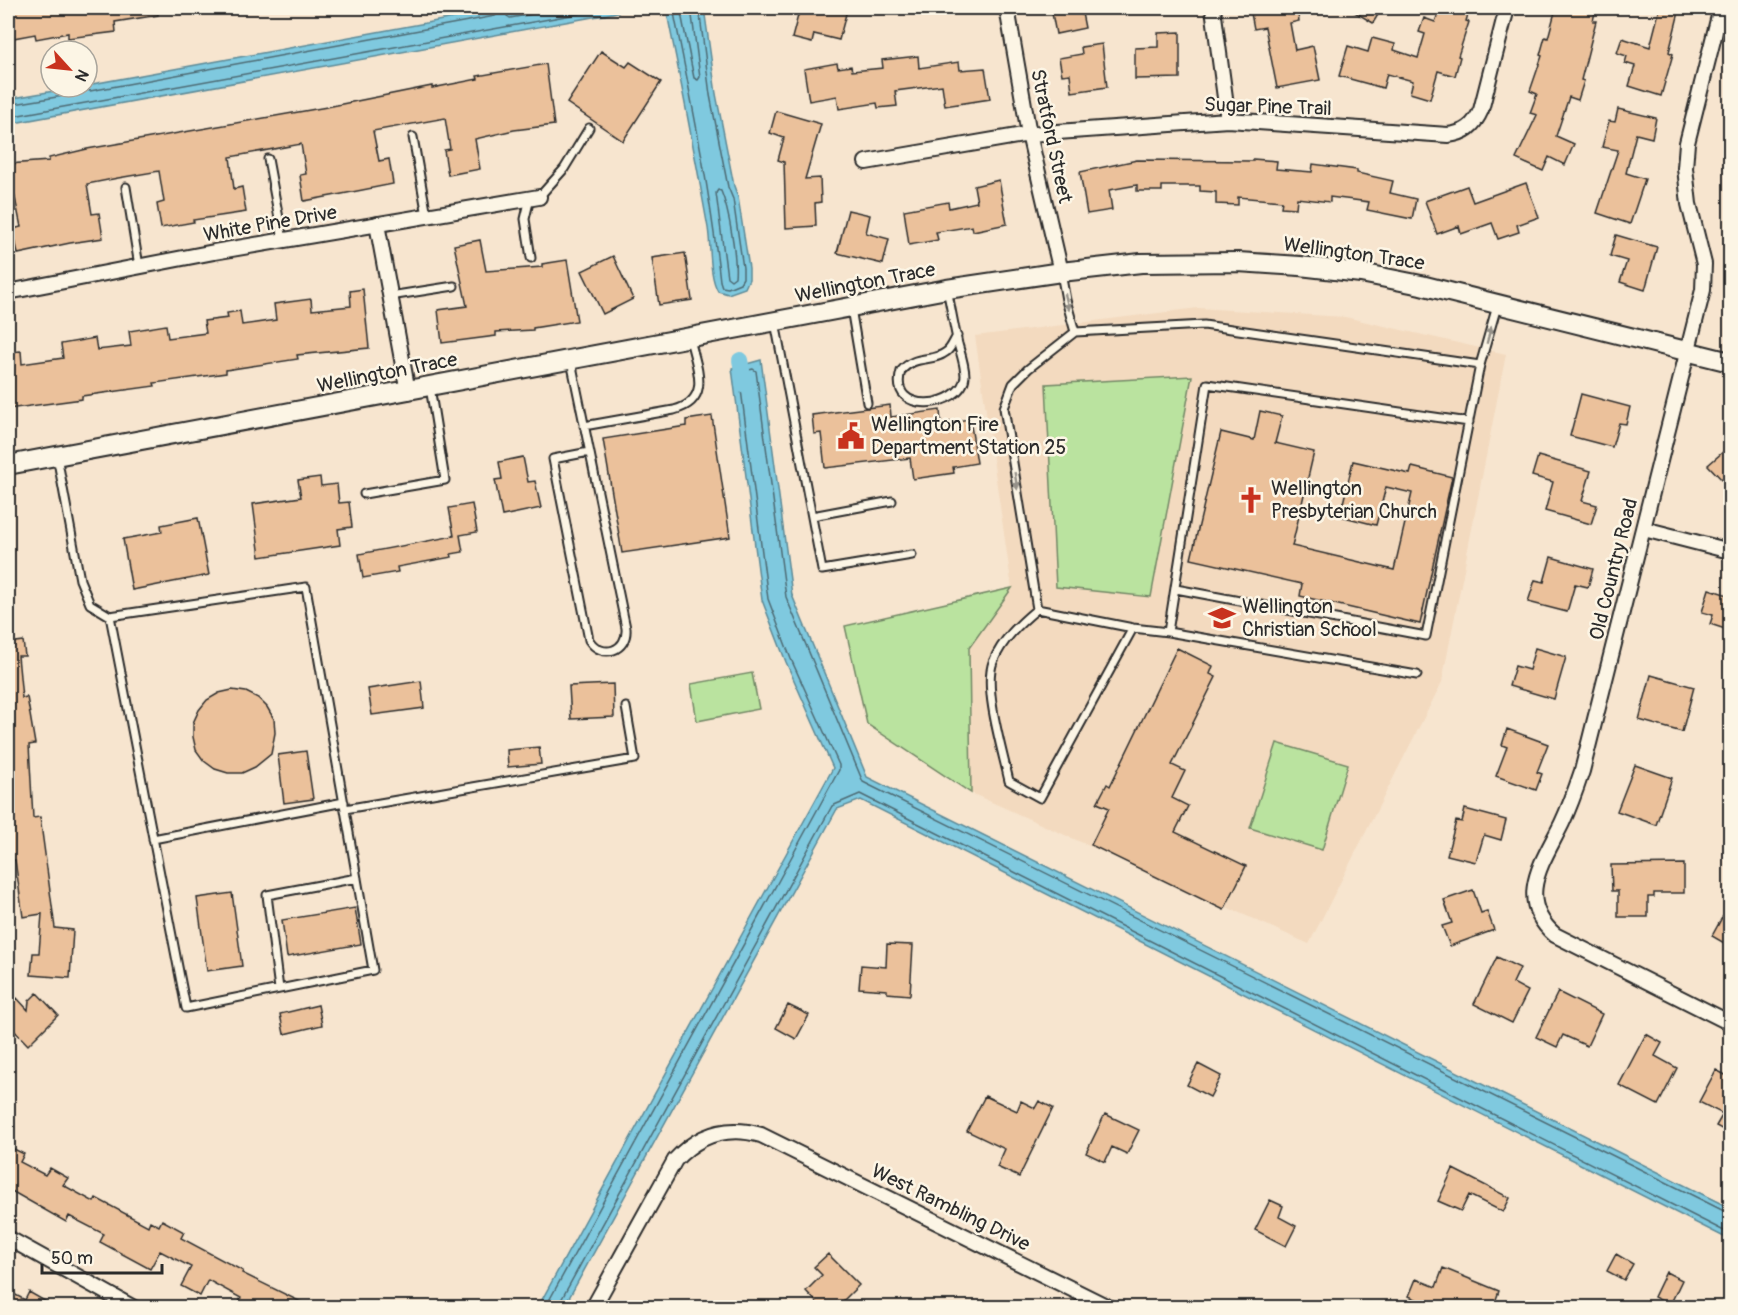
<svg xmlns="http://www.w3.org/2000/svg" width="1738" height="1315" viewBox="0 0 1738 1315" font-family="Pangolin,sans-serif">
<rect width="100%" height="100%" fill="#f7e5cf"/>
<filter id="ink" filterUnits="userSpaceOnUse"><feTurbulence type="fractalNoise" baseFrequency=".0167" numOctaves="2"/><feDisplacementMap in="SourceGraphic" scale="12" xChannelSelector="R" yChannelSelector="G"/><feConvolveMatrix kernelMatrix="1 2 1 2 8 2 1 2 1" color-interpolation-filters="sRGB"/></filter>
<g filter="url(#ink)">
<path fill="#f3dabf" d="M1198,308L1345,317L1506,354L1442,682L1309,944L971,793L969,648L1012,588L975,336Z"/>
<path fill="#bae39f" stroke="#728765" stroke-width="1.5" d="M1192,376L1151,597L1056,587L1046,384Z
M1012,588L969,648L971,793L867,724L845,626Z
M752,673L759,709L697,721L691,684Z
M1277,743L1348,764L1322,850L1250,828Z"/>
<path fill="#7fc9df" stroke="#5d8a97" stroke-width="1.5" d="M508,8H635L604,15L8,124V99L77,87H87V85Z
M666,8H704L716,94L734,186L738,197L749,268V279L745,288L728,294L718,291C709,277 711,246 708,228C695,155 681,81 666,8Z
M761,360L792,595L867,777L1730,1208V1240L861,800L837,809L564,1307H538L833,768L786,662L762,600L732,368Z"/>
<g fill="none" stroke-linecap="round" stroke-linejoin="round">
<path stroke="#4d6a73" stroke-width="1.5" d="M508,8L507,16L510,18L567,8
M673,8C691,98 710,189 720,281L722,287L728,288L740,283L743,278V268L733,199L728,187L710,95L699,8
M680,8L694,78L698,80L700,77L691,8
M82,87L90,91L495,16L499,13L500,8
M8,105L63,96L67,92L68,87
M8,117L610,8
M718,190L721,191C729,210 737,257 735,277L731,280L727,277L716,193Z
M545,1308L839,770V765L791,659L768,599L739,374L741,372L753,369L756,371L786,597L863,782L1726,1212L1730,1213
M559,1308L560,1302L832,806L860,794L1730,1234"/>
<path stroke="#7fc9df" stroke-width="16" d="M740,360L745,386"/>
</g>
<path fill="#ebc19b" stroke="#2b2b2b" stroke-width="1.5" d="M8,8H158V15L115,22L116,32L68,38V33L36,39L35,34L8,39Z
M800,8H837L847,10L839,40L814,34L812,43L792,38Z
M1051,8H1081L1085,28L1056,34Z
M1250,8H1297L1299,21L1290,23L1295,50L1313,46L1320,80L1277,88L1265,27L1254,29Z
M1348,8H1382L1373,23Z
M1440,8H1470L1466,21L1469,22L1458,56L1460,57L1455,76L1438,71L1430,99L1410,93L1413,81L1387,74L1383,88L1339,76L1348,46L1368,52L1372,38L1395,44L1394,50L1418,58L1425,34L1419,32L1424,18L1435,22Z
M1556,8H1596L1593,21H1596L1581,80L1584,81L1578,100L1569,97L1556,136L1574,144L1565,165L1549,157L1543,171L1516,159L1537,115L1530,113L1537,94L1530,91L1542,56L1540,55L1545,37L1548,38Z
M1660,8H1680L1669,52L1673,54L1661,96L1629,86L1635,66L1625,63L1627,56L1617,53L1622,38L1650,47Z
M1180,32V78L1135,79V48L1158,47V33Z
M1102,44L1107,87L1072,92L1070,74L1062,75L1059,58L1082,54L1081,47Z
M601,51L626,67L630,62L661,82L623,141L567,103Z
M918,56L919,68L959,62L960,70L985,68L990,99L945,106L942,85L895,91L897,106L878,108L877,103L839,109L837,96L809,101L804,69L837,63L838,68L851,66L852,71L883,68L882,60Z
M546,64L554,125L514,130L475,139L480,169L448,175L444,150L450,149L445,118L373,131L379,161L389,159L393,184L342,194L304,201L300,175L306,174L301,144L230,157L234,189L242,187L246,212L193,220L194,222L161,228L157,204L164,202L159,171L118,178L87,184L92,214L99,213L103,238L70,243L18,254L13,229L21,227L13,188H10L8,164L49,161V158L87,149L327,107L432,86V88L478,79L477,76Z
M1618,109L1656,118L1652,138L1636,134L1626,173L1645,179L1630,224L1597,213L1618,150L1602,147L1609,121L1615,122Z
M776,111L821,124L805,179L820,178L821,202L815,203L816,226L786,228L784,162L778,160L784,138L770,133Z
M1253,159L1277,161L1276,169L1312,172L1313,164L1357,170V173L1393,181L1390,193L1416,199L1412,219L1367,210L1369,202L1330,197V202L1297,198L1296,208L1281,207L1282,201L1238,197V205L1216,204V192L1200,191V186H1162V191H1137V185L1109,190L1112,210L1087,214L1080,172L1137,160L1253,161Z
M999,180L1007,224L973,231L972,226L936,232L938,240L909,245L904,210L948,202L949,208L977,202L974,186Z
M1526,183L1539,217L1517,225L1519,232L1498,239L1492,223L1461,234L1459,226L1437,234L1425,201L1467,186L1473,202Z
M848,210L870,215L866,233L889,239L883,264L837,253Z
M1616,235L1657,247L1645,290L1620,282L1627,261L1610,256Z
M480,240L486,271L542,267V264L567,260L577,321L533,328V330L496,332V336L442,343L438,310L467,306L454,245Z
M685,253L692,300L659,305L652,258Z
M613,256L633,299L603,314L582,271Z
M363,289L369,348L297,355L298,359L226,370V373L154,383L155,386L82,396V399L8,409V352L21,351L22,364L63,358L61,344L95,338L97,350L131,346L129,331L166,325L168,338L206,333L204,321L228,318L227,313L240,311L242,325L276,320L274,304L311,299L312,310L351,306L350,291Z
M1581,394L1630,407L1626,424L1619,423L1612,447L1570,436Z
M890,405L891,417L940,410L941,423L970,419L977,463L953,467L954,473L913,479L910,458L825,468L821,433L814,434L812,415Z
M1260,411L1282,416L1275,443L1314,452L1292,546L1394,570L1412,493L1386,487L1376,525L1340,516L1353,461L1410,474L1412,467L1452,477L1420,624L1300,596L1302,584L1191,559L1221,432L1254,440Z
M712,416L730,537L622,553L603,439L686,426V420Z
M1731,445V476L1724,482L1708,465Z
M1538,456L1591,471L1582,501L1597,505L1591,524L1545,511L1553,482L1532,476Z
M523,457L528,482L535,481L541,508L502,516L495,480L502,479L499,462Z
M320,477L321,486L337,484L339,503L349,502L352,527L338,529L340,545L260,557L253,504L301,497L298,480Z
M472,504L477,532L460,535L463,552L451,554L452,557L397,567L398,572L363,578L359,554L454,536L449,508Z
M198,518L209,575L132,590L123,539L162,532L161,525Z
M1551,557L1593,569L1588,587L1575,584L1567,612L1528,602L1535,580L1544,582Z
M1709,589L1731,596V631L1710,624L1713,615L1702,612Z
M23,641L25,656H18L22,698L27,697L35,744L29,745L33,818L40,817L55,928L73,930L70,978L31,975L33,953H39L42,914L23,917L15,860H12L8,827V643Z
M1177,648L1213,666L1210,674L1216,677L1172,765L1185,771L1172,798L1188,806L1175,832L1246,866L1224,910L1091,845L1109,808L1097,803L1107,784L1110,786Z
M1535,648L1566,657L1554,699L1509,686L1515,666L1529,670Z
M1651,675L1694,687L1682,732L1639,720Z
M421,681L424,708L372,715L368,689Z
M613,684L614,717L571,719L569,686Z
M232,690L246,692L258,698L267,707L274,719L275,733L271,754L255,767L242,773H228L215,769L204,761L196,750L193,737V723L199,710L207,700L219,693Z
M1507,729L1548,744L1537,772L1542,774L1536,790L1496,776L1507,747L1502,745Z
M539,747L541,764L508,767L507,750Z
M306,751L313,799L284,803L278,755Z
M1635,765L1672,778L1656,825L1617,811Z
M1465,809L1506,820L1501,840L1484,835L1476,862L1447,855L1456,821L1462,822Z
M1684,864V893H1654V897H1648V917H1618V891H1612L1611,865Z
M1473,890L1481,913L1487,911L1494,930L1450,946L1442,926L1452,923L1444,900Z
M232,893L242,966L207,971L197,898Z
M1731,901V947L1712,936Z
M355,908L361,944L287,957L282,920Z
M887,944L913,945L910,995L887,993V990L859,988L861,965L886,967Z
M1497,957L1520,968L1513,983L1528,991L1512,1023L1474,1004Z
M1558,992L1602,1014L1587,1046L1563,1035L1557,1047L1536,1037Z
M37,993L58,1015L28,1045L8,1024V1007L17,998L28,1010L29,1001Z
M318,1005L322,1025L284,1034L280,1014Z
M788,1005L809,1015L796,1039L776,1028Z
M1646,1034L1662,1043L1655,1056L1677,1068L1658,1105L1619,1085Z
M1198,1064L1221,1076L1210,1097L1187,1085Z
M1716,1070L1731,1078V1134L1716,1126L1723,1114L1699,1102Z
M985,1096L1017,1111L1021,1101L1035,1108L1039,1101L1053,1108L1019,1177L997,1167L1005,1149L967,1131Z
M1105,1114L1139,1130L1127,1154L1112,1147L1105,1162L1086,1153Z
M8,1146L24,1154L20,1162L45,1175L50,1168L68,1178L63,1185L94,1202L96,1198L148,1226L150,1221L159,1226L162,1220L184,1232L181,1238L243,1271L242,1273L313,1308H236L241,1298L208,1280L200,1296L181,1286L191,1267L160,1251L150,1269L100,1242L104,1234L69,1216L66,1222L8,1189Z
M1453,1169L1510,1198L1503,1212L1469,1195L1461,1211L1438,1201Z
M1270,1200L1283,1206L1279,1217L1296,1226L1286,1246L1255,1230Z
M828,1254L859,1285L836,1308H822L806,1291L822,1275L814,1267Z
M1616,1254L1633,1264L1624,1280L1607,1271Z
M1443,1268L1499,1291L1493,1308H1436L1409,1296L1416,1279L1436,1287Z
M1666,1272L1682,1280L1670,1305L1654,1297Z
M8,1291L25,1300L29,1292L57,1308H8Z"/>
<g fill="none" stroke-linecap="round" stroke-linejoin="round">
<defs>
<path id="service" d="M413,137L427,216
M268,159L283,240
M126,187L139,266
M539,197L564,169L589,128
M530,198L525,219L531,258
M1061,273L1066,300L1075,332
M947,289C951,308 954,326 958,344C961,354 965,366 965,376C963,408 887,417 901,371C915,354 932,363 946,352C951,349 953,342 957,336
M390,296L454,286
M851,308L867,403
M775,322L822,570L912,555
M571,361L626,628C628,651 602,660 589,640L553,459L589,452
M584,426L674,410C713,400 696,366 690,339
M57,456L80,580L90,604L110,616L306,587L373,970L186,1008L110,616
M364,494L445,480L430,387
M812,516L892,501
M1176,589L1426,636L1480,365L1497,306
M1037,609L1004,408L1013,384L1028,369L1075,332L1204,325L1480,365
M1037,609C1019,624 1002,640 993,662C983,688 1003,753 1009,781L1040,798L1133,628
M1037,609L1133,628L1168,632L1417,675
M1168,632L1207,384L1469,422
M345,809L635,759L626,707
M153,839L344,802
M279,989L267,895L357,878"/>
<path id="minor" d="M1007,8L1029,134L1061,272
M1213,8L1228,120
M1721,8L1687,143L1685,168L1689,204L1704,264L1703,290L1582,771C1576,789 1570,806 1562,823C1543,862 1514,899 1555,935L1730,1023
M866,162L1029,134L1228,120L1448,135C1465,133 1474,126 1481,110L1507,8
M377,224L408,392
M8,292L214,252L539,197
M1644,529L1730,551
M8,1238L134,1308
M593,1308L675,1160C699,1134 727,1125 761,1135L1110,1308"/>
<path id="tertiary" d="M8,465L947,289L1061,272L1141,263L1238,262L1300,266L1361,273L1421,285L1730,362"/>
</defs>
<use href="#service" stroke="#2b2b2b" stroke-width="11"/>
<use href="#minor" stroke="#2b2b2b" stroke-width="18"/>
<use href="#tertiary" stroke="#2b2b2b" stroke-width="22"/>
<use href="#service" stroke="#fcf5e5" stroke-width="7"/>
<use href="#minor" stroke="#fcf5e5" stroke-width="14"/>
<use href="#tertiary" stroke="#fcf5e5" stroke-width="18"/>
</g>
<defs><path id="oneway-solid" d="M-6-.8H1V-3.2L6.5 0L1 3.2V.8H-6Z" transform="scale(1.5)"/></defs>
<g fill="#949088">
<use href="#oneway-solid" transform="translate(1067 302) rotate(76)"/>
<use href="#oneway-solid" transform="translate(1489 335) rotate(-75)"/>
<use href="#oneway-solid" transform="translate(1016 481) rotate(81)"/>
</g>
</g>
<defs>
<symbol id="civic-bare" viewBox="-9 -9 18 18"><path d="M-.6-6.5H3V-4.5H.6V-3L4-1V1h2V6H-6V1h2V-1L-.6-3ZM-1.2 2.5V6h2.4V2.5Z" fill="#c8321e" stroke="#fcf5e5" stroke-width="2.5" paint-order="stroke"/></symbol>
<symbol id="church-bare" viewBox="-9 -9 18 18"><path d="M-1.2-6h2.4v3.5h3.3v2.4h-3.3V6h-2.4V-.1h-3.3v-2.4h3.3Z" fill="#c8321e" stroke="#fcf5e5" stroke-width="2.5" paint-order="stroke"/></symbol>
<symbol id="school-bare" viewBox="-9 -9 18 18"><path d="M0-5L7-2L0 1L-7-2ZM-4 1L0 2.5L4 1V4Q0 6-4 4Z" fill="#c8321e" stroke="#fcf5e5" stroke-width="2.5" paint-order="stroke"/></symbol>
</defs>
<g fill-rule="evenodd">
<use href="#civic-bare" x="832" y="417" width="38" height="38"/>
<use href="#church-bare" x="1232" y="481" width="38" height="38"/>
<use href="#school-bare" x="1203" y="599" width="38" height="38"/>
</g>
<g text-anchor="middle" stroke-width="5" stroke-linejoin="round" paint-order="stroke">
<g font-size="20" fill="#2b2b2b" stroke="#fcf5e5">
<text transform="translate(1268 106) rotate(2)" y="7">Sugar Pine Trail</text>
<text transform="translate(1052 136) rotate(78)" y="7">Stratford Street</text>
<text transform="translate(270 223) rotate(-10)" y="7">White Pine Drive</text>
<text transform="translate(1354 253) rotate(8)" y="7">Wellington Trace</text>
<text transform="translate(865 282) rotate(-11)" y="7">Wellington Trace</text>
<text transform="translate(387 372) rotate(-11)" y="7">Wellington Trace</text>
<text transform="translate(1613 569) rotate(-76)" y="7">Old Country Road</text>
<text transform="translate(951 1207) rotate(26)" y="7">West Rambling Drive</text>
</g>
<g font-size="20" fill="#2b2b2b" stroke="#fcf5e5" text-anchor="start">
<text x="871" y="431">Wellington Fire<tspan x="871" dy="23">Department Station 25</tspan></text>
<text x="1271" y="495">Wellington<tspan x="1271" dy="23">Presbyterian Church</tspan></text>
<text x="1242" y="613">Wellington<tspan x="1242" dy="23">Christian School</tspan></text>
</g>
</g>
<rect width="1738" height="1315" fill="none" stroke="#fcf5e5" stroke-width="30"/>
<rect x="15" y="15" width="1708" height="1285" fill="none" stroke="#2b2b2b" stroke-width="2" filter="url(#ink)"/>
<g transform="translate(69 69) rotate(117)"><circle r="28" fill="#fcf5e5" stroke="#a8a49b" stroke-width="1.5"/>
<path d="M0-4.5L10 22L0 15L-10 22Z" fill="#c8321e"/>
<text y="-9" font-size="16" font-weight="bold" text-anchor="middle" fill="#2b2b2b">N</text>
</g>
<path d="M42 1264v9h120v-9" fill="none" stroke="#2b2b2b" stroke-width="3"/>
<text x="51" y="1264" font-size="18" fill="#2b2b2b" stroke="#fcf5e5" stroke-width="4.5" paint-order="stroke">50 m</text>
</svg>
